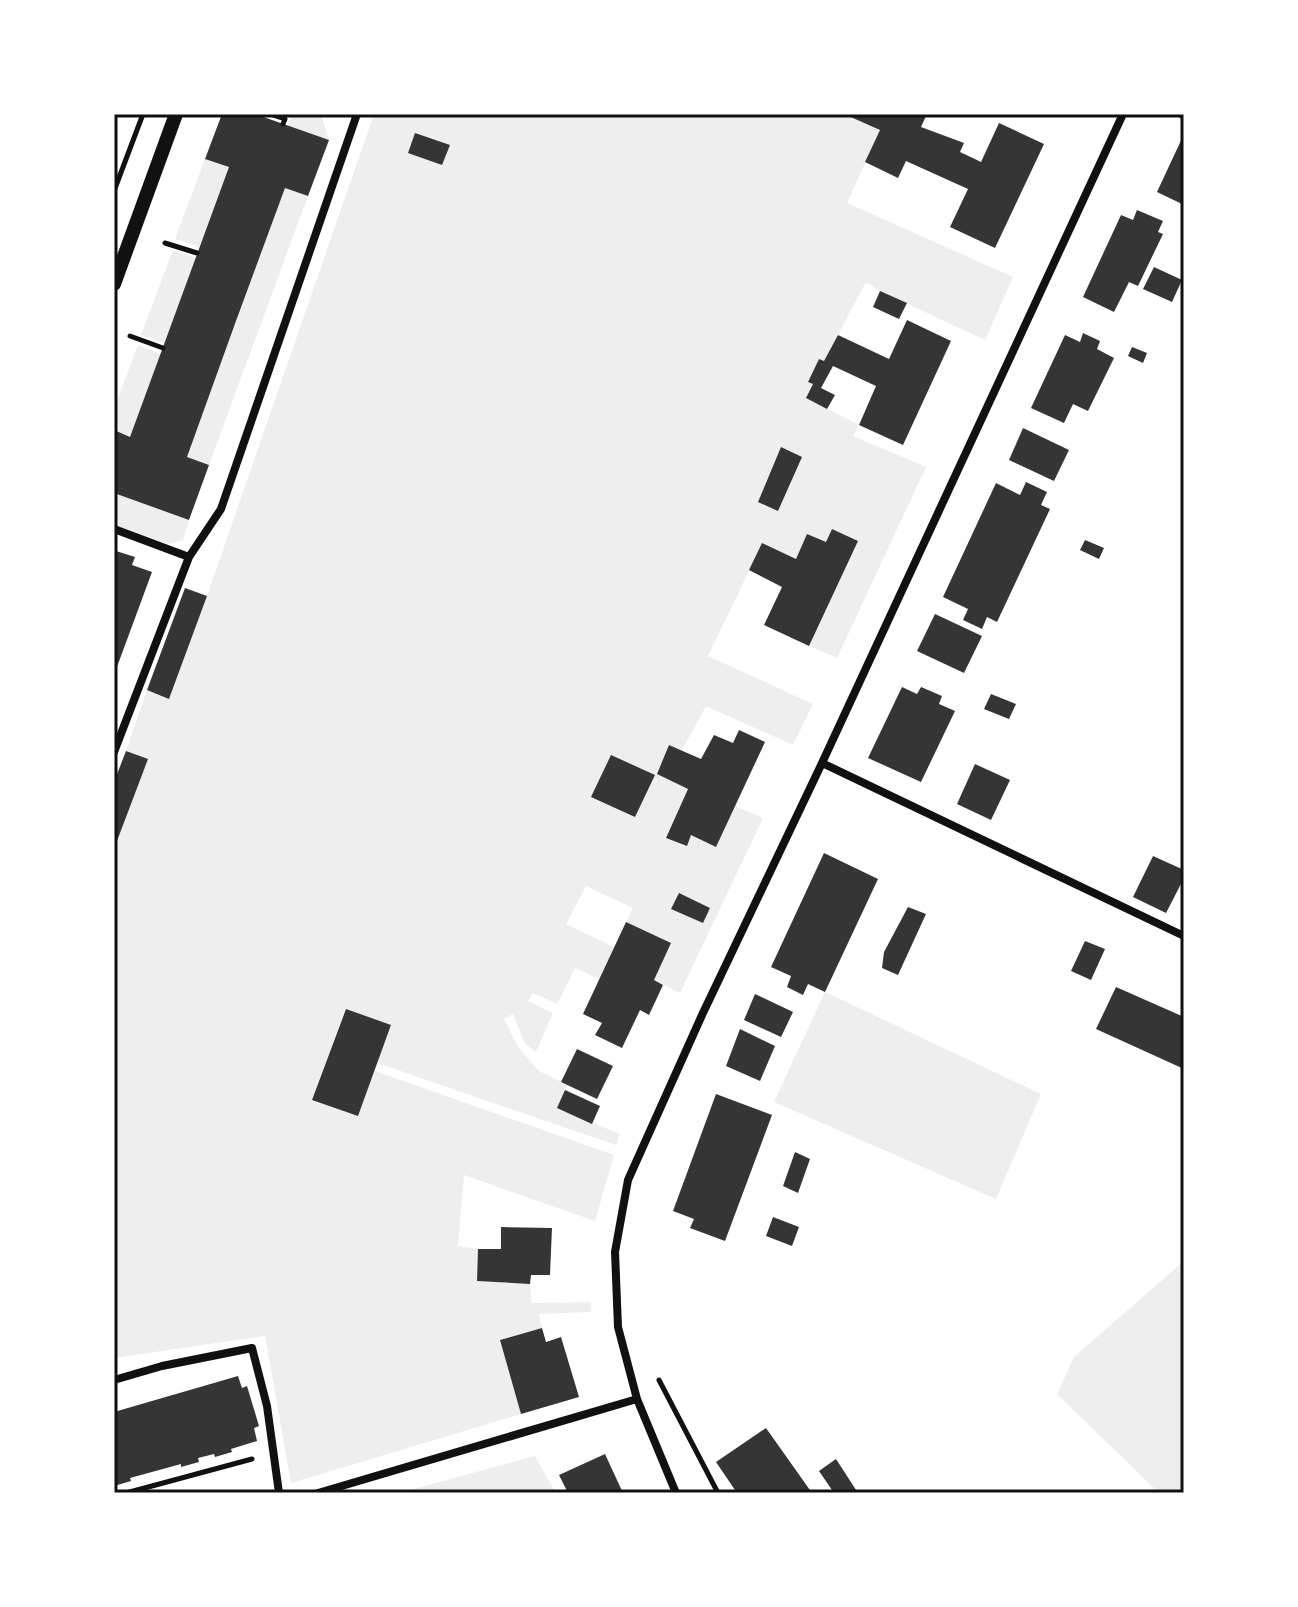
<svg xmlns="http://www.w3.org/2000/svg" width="1298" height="1607" viewBox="0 0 1298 1607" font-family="Jost,sans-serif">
<rect width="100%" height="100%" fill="#fff"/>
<path fill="#eee" d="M285,114H321L329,140L288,126L291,116Z
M374,114H848L880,130L847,203L1013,277L985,340L880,291L866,282L824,361L819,359L808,381L813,384L806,398L859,425L853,436L926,467L837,658L809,646L858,541L832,529L826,542L807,534L796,559L762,544L708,656L813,704L793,745L706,706L682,750L669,745L657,774L688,789L666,838L686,846L691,835L715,846L735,806L763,818L680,993L654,980L670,943L626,922L633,908L586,886L566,924L614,947L599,979L575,968L557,1004L533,993L528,1001L553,1013L536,1052L525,1044L513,1014L504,1019L518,1047L539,1071L568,1085L557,1108L620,1134L616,1145L377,1063L391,1026L345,1009L312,1099L358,1115L375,1071L614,1155L595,1221L464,1175L458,1246L478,1249L477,1281L530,1284L532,1303L591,1302V1312L539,1314L542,1328L500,1340L521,1414L291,1483L265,1336L114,1358V850L147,760L126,751L147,690L170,698L207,596Z
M205,159L229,167L199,247L175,239Z
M285,188L308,196L209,465L187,457Z
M173,250L196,258L164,343L141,335Z
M138,345L161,354L130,437L114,430V408Z
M114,493L189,520L183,540L168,544L114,526Z
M825,992L1041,1094L996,1199L774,1102Z
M1184,1261V1493H1159L1057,1394L1074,1357Z
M535,1456L554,1490L549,1493H399Z"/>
<path fill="#353535" d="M222,114H255L329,140L308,196L285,188L236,321L187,457L209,465L189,520L114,493V430L130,437L229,167L205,159Z
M844,114H927L921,127L964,143L960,152L981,162L999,123L1044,144L995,248L950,227L968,189L906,161L898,178L865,162L880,130Z
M415,133L450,145L442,165L408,153Z
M1184,134V205L1157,192Z
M1137,210L1163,221L1158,232L1163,234L1138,286L1129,282L1114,312L1083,297L1121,215L1133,220Z
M1154,267L1182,280L1172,302L1143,289Z
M880,291L907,303L899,319L873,307Z
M907,320L951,341L903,445L859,425L876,386L833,366L821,388L835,395L827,409L806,398L813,384L808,382L819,359L824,361L838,335L889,359Z
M1083,333L1100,341L1097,349L1114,358L1088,411L1073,404L1064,423L1031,408L1065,335L1080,342Z
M1132,347L1147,353L1143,363L1128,356Z
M1023,428L1069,450L1054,481L1009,460Z
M781,447L802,457L778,511L758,502Z
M1026,482L1047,492L1041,505L1050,509L997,622L987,617L982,629L963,620L968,609L943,597L996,483L1020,495Z
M832,529L858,541L809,646L764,625L782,587L749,570L762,543L796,559L807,534L826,542Z
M1085,540L1104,548L1099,559L1080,550Z
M116,551L135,557L132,565L152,572L114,675V557Z
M185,588L207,596L169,699L147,690Z
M935,614L982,636L964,673L917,651Z
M902,687L917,694L921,687L942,696L939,704L955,711L921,782L868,758Z
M991,694L1016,704L1009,719L984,709Z
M739,730L765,742L716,847L691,835L687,846L666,838L688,789L657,774L669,745L701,759L714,735L733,743Z
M126,751L148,759L114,849V782Z
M611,755L655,775L635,817L591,797Z
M975,764L1010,780L991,820L957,804Z
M824,853L878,879L825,992L808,984L803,995L787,987L791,976L771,967Z
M1153,856L1184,870V878L1166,913L1133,897Z
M679,893L710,908L703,923L671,909Z
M908,907L926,914L898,975L882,968L884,952Z
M626,922L671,943L654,980L663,985L649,1015L640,1010L622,1048L595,1035L602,1023L583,1014Z
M1085,941L1105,949L1091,980L1071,971Z
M1116,987L1184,1017V1069L1096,1029Z
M755,994L793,1012L781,1037L744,1020Z
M346,1009L391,1025L358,1116L312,1100Z
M740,1029L775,1046L760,1081L726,1066Z
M577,1049L613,1066L597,1099L561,1082Z
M565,1090L600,1106L592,1124L557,1108Z
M716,1094L772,1115L725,1241L690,1228L694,1219L673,1211Z
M795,1152L810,1159L798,1193L783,1186Z
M773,1217L799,1227L792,1246L766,1236Z
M501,1227L552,1228L550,1275H531L530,1284L477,1281L478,1249H501Z
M542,1328L546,1342L561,1337L579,1397L521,1414L500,1340Z
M238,1376L242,1388L247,1386L259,1426L254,1428L257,1441L231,1449L232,1452L215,1457L214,1454L198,1458L199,1462L181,1467V1464L130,1478L131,1481L114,1486V1412Z
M766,1428L800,1476L812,1493H737L716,1462Z
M605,1454L623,1493H568L559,1475Z
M836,1459L858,1493H834L819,1471Z"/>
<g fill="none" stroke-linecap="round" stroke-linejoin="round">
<path stroke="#111" stroke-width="5" d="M270,114L285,119L283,124
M1178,114L1184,117
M114,191L143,114
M165,243L197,253
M130,336L163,348
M659,1380L718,1493
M126,1493L252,1459"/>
<path stroke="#111" stroke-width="8" d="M114,529L189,557
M114,752L189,557L221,509L357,114
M822,763L1184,936
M114,1380L162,1366L252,1348L267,1406L279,1493
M318,1493L637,1399
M676,1493L637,1399L618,1327L615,1252L628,1180L702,1015L822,763L1123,114"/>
<path stroke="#111" stroke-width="14" d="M114,284L176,114"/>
</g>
<rect width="1298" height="1607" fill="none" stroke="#ffffff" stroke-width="232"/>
<rect x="116" y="116" width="1066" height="1375" fill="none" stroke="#111" stroke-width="3"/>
</svg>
